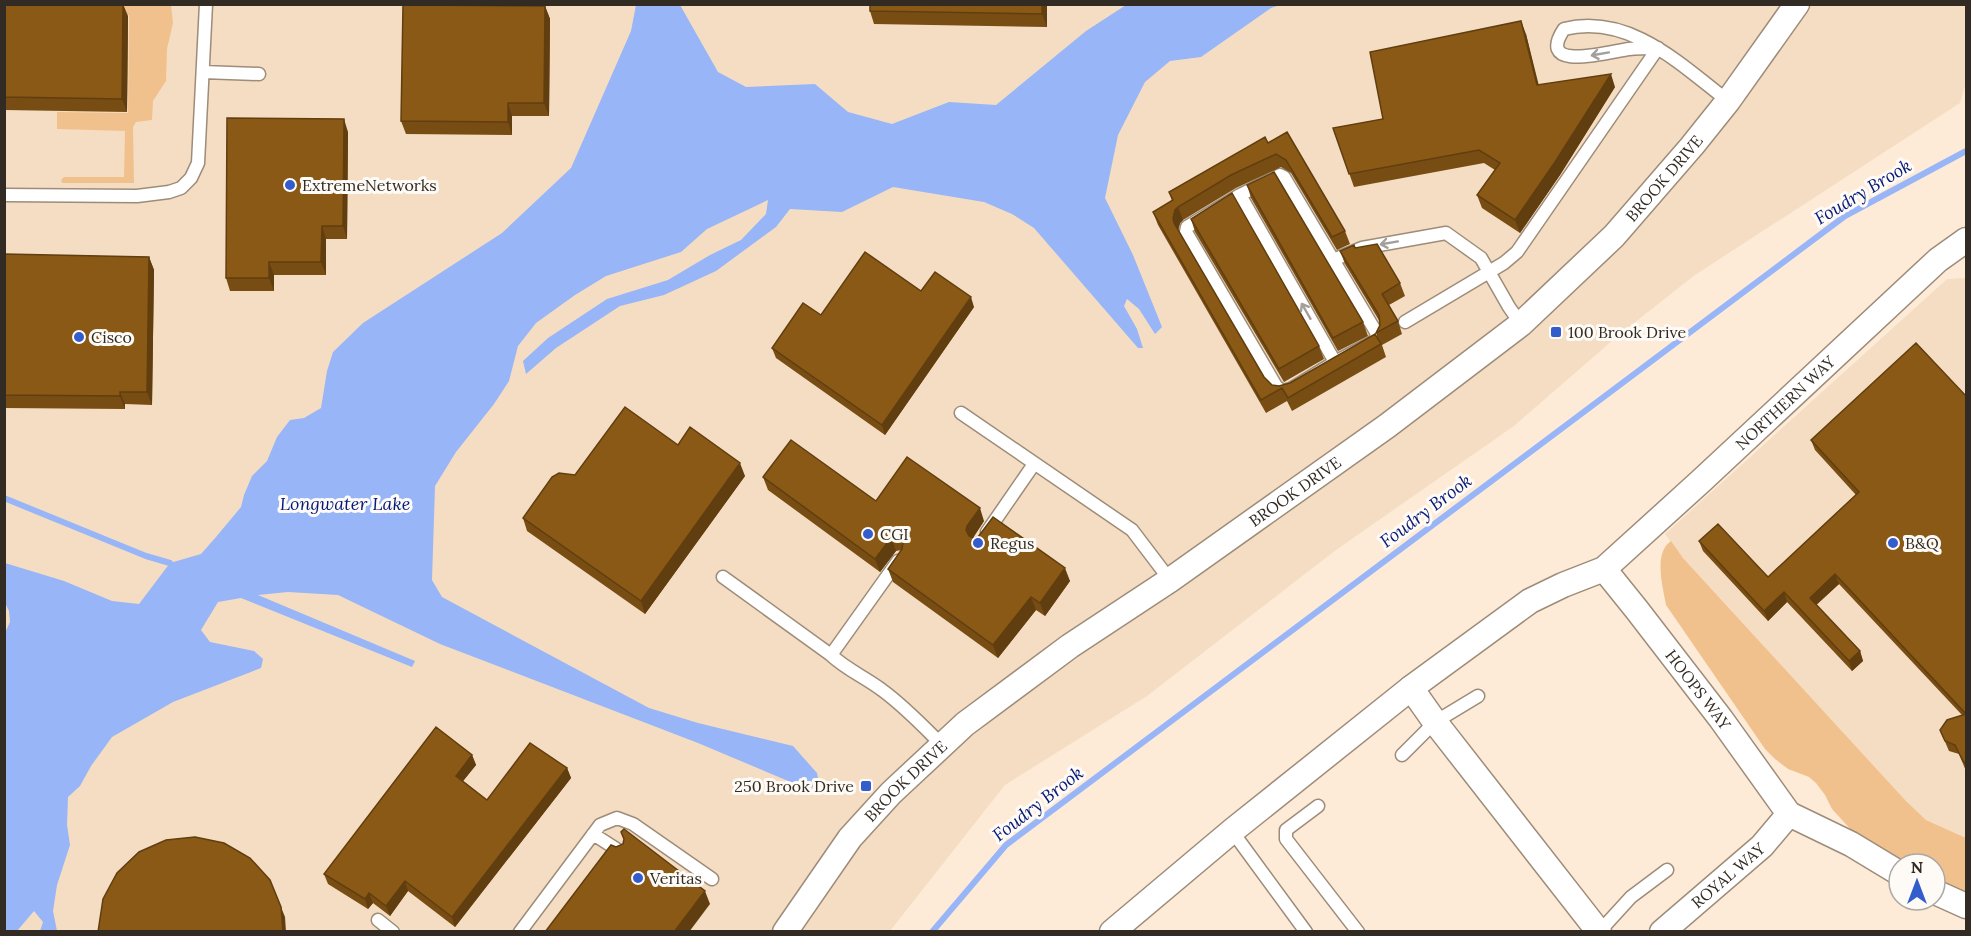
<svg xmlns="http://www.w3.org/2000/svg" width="1971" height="936" viewBox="0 0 1971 936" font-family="Lora,serif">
<rect width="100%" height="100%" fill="#feebd7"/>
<path fill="#f5ddc3" d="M5,5H1966V83L1960,103L1695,275L1620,334L1514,426L1336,550L1147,696L1005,785L890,931L5,932Z
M1966,278V838L1926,820L1906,801L1683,558L1665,534L1947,279Z"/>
<path fill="#f1c18d" d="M5,5H171L173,23L167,49L166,81L153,101L152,120L136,122L133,127L134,183H62L61,180L64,177H124L125,131L57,129V112L128,113L129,15L5,13Z
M1671,541L1683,558L1906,801L1926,820L1966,838V892L1935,878V864H1910L1853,832L1832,809L1825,795L1816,783L1809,777L1788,769L1775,759L1765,749L1666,605C1663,588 1653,553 1671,541Z"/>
<path fill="#97b5f7" d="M636,5H680L718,72L746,87L815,84L848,112L892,124L949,102L996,105L1086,31L1126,5H1280L1271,8L1201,57L1170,61L1145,82L1118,135L1105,198L1133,255L1162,327L1155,334L1139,309L1127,299L1124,306L1137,329L1143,348H1138L1034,228L1012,214L984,202L893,187L842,212L790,209L776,227L716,271L664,295L620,306L556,348L526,374L523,361L548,338L607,299L668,280L710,255L741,240L766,214L768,200L707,229L681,252L606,276L575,295L536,323L518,346L509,381L494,404L456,452L435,486L432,580L442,597L649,708L698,723L793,746L817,773L820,789L793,783L698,743L440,644L338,595L288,592L258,595L415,661L412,667L241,598L218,602L201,630L210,642L254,651L263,659L261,668L173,702L112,737L91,766L80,786L68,797L67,825L70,845L57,885L53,911L57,931H40L43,922L34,911L17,931H5L4,635L10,622L9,611L5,603V563L64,581L112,601L139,604L170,563L201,554L216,537L241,507L244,495L252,476L267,461L277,437L290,420L304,418L321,408L327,371L333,352L363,323L502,233L571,168L631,31Z"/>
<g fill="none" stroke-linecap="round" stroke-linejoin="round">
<path stroke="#97b5f7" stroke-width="6" d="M4,498L146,556L170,563
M932,932L1006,845L1845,216L1966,151"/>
<defs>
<path id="service" d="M1658,48C1649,48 1639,48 1629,49C1612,51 1534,74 1564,29C1629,13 1680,64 1728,101
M203,72L259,74
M1280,175L1284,177L1376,332L1377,337L1373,342L1335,362L1291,389L1282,391L1276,386L1186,232L1187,227L1240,195Z
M4,195L137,196L169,192L181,188L191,178L198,163L206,4
M1240,195L1335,362
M1333,260L1362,248L1446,233L1481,258L1509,307L1521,324
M1405,322L1504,263L1517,252L1658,48
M961,413L1132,530L1170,580
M987,532L1034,464
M723,577L831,655C847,670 865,677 882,690C904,706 923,726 942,745
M831,655L898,561
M1402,755L1435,722L1478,696
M1318,806L1286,830V839L1358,932
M1232,831L1306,932
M593,834L621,852
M378,920L393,932
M520,932L600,825L617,818L633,824L712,879
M1599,932L1631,897L1667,870"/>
<g id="minor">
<path id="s1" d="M1604,569L1637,610L1721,719L1789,814L1851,844L1899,873"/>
<path d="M1411,688L1435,722L1599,932"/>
<path d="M1935,892L1966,906"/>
<path id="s2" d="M785,932L850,838L891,793L965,724L1070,646L1170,580L1387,426L1521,324L1614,236L1692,146L1728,101L1797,4"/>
<path id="s3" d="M1112,932L1232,831L1411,688L1530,601L1563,585L1604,569L1701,481L1938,260L1966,240"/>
<path id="s4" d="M1662,932L1762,846L1789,814"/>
</g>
</defs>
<use href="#service" stroke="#9d8c79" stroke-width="15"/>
<use href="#minor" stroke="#9d8c79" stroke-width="27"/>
<use href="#service" stroke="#fff" stroke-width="12"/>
<use href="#minor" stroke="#fff" stroke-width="24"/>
</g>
<path fill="#774d13" d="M4,4L128,16L127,112L4,110Z
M870,4H1047V27L874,24L870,11Z
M545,6L550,19L549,116H512V135L406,134L401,121Z
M1526,34L1538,85L1615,87L1560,175L1520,233L1482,208L1477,195L1495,170L1484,163L1354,187L1333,128L1383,119Z
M348,132L347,239H326V275H274V291H230L226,278Z
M1287,132L1345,231L1350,244L1337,250L1291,173L1281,167L1236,188L1183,220L1180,223L1178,230L1264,377L1272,385L1279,386L1290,383L1377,336L1376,333L1380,325V322L1345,264L1340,251L1355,248L1400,283L1405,296L1389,305L1398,321L1402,334L1382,345L1386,357L1292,411L1287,401L1266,413L1158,225L1153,212L1172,201L1169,192L1268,143Z
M1247,185L1363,322L1368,336L1338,351L1251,198Z
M1191,219L1319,346L1324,359L1284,382L1195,232Z
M4,254L149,257L154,270L152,405L125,404V409L4,408Z
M921,291L974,307L885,435L776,358L772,348L821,315Z
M1966,396V771L1959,754L1949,751L1940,730L1962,715L1839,584L1816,605L1860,651L1863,661L1852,671L1787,602L1768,621L1703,551L1699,541L1768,577L1856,495L1815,450L1811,440Z
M678,445L745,476L645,614L527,531L523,518L575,475Z
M763,477L876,501L984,521L973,538L1070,581L1045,616L1036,610L998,658L893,582L888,569L902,550L896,551L880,572L768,490Z
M472,755L476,765L463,781L487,800L567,768L571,778L455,927L408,891L390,916L373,903L368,909L328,884L324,874Z"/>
<path fill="#613e0f" d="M123,4L128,16L127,112L122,99Z
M1042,4H1047V27L1042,14Z
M545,6L550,19L549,116L544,103Z
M1521,21L1526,34L1542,98L1537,85Z
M1611,74L1615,87L1560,175L1520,233L1515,220Z
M508,103L512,116V135L508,122Z
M344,119L348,132L347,239L343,226Z
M1178,207L1183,220L1180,223L1178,231L1174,223L1173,218L1175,210Z
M322,226L326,239V275L321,262Z
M149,257L154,270L152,405L147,392Z
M269,262L274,275V291L269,278Z
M971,297L974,307L885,435L882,425Z
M120,392L125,404V409L120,396Z
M740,463L745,476L645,614L641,601Z
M980,508L984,521L972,539L971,543L966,530L967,526Z
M891,538L896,551L880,572L875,559Z
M1065,568L1070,581L1045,616L1040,603Z
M1835,574L1839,584L1813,608L1810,598Z
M1784,592L1787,602L1768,621L1764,611Z
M1031,597L1036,610L998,658L993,645Z
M1860,651L1863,661L1852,671L1849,661Z
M472,755L476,765L459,786L456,776Z
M567,768L571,778L455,927L452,917Z
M405,881L408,891L390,916L386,906Z
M705,891L710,904L689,932H674Z
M369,893L373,903L368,909L365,899Z
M281,907L285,917L286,932H283Z"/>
<path fill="#8a5916" stroke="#613e0f" stroke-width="1.5" d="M4,4H123L122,99L4,97Z
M870,4H1042V14L870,11Z
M403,5L545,6L544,103H508V122L401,121Z
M1521,21L1537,85L1611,74L1555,162L1515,220L1477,195L1500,163L1479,150L1349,174L1333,128L1383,119L1370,52Z
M227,118L344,119L343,226H322L321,262H269V278H226Z
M1287,132L1345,231L1332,237L1286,160L1276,154L1231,175L1178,207L1175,210L1173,218L1174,223L1264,377L1272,385L1279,386L1290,383L1375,334L1381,344L1288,398L1282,388L1261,400L1153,212L1173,200L1169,192L1265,137L1268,143Z
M1274,172L1363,322L1333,338L1247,185Z
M1232,193L1319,346L1279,369L1191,219Z
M1377,244L1400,283L1382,294L1398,321L1376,333L1380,325L1379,315L1340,251L1354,245L1355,248Z
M865,252L921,291L935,272L971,297L882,425L772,348L803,303L821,315Z
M4,254L149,257L147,392H120V396L4,395Z
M1916,343L1966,396V764L1963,761L1955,745L1945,741L1940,730L1947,720L1966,714L1835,574L1810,598L1860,651L1849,661L1784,592L1764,611L1699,541L1718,524L1768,577L1859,492L1811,440Z
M625,407L678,445L690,427L740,463L641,601L523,518L552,477L559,473L575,475Z
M791,440L876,501L907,457L980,508L967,526L966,530L969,536L973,538L978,537L993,517L1065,568L1040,603L1031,597L993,645L888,569L902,549L903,542L900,539L897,537L891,538L875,559L763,477Z
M436,727L472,755L456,776L487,800L530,743L567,768L452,917L405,881L386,906L369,893L365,899L324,874Z
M624,829L705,891L674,932H545L611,845L616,847L623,844L624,839L621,832Z
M195,837L224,843L250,858L270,880L281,907L283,932H98L103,899L117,873L139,852L166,840Z"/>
<defs><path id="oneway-shaft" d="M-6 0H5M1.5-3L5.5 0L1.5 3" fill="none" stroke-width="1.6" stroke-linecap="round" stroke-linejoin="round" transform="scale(1.5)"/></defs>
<g stroke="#a3a09c">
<use href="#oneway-shaft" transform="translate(1600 54) rotate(170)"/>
<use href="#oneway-shaft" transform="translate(1389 243) rotate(170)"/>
<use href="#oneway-shaft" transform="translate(1306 311) rotate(-120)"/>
</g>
<g fill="#335ccc" stroke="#fefbf7" stroke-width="2">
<circle cx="290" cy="185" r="6"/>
<rect x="1550" y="326" width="12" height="12" rx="3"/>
<circle cx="79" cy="337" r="6"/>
<circle cx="868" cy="534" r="6"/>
<circle cx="978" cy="543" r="6"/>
<circle cx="1893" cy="543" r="6"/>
<rect x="860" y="780" width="12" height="12" rx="3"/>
<circle cx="638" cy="878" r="6"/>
</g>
<g text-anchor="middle" stroke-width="6" stroke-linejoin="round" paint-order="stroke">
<g font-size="16" fill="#322b23" stroke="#fefbf7">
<text dy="6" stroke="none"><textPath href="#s2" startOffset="1166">BROOK DRIVE</textPath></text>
<text dy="6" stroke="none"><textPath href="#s3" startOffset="860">NORTHERN WAY</textPath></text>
<text dy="6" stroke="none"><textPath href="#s2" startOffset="680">BROOK DRIVE</textPath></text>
<text dy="6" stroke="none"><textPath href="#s1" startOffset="153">HOOPS WAY</textPath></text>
<text dy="6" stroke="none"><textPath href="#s2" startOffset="194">BROOK DRIVE</textPath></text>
<text dy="6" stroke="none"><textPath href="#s4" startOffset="87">ROYAL WAY</textPath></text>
</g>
<g font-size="16" fill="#322b23" stroke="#fefbf7" text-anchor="start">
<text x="302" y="191">ExtremeNetworks</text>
<text x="1568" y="338">100 Brook Drive</text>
<text x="91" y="343">Cisco</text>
<text x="880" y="540">CGI</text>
<text x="990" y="549">Regus</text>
<text x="1905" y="549">B&amp;Q</text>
<text x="854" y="792" text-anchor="end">250 Brook Drive</text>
<text x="650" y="884">Veritas</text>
</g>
<g font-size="18" font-style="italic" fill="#051976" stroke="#fefbf7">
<text transform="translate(1863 192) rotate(-31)" y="6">Foudry Brook</text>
<text x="345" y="510">Longwater Lake</text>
<text transform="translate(1426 511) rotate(-37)" y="6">Foudry Brook</text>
<text transform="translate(1038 804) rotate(-38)" y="6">Foudry Brook</text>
</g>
</g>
<rect width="1971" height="936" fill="none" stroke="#322b23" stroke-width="12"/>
<g transform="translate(1917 882)"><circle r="28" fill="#fefbf7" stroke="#aca8a2" stroke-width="1.5"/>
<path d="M0-4.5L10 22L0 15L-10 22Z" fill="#335ccc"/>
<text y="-9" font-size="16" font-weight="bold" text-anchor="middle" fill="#322b23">N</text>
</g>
</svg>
